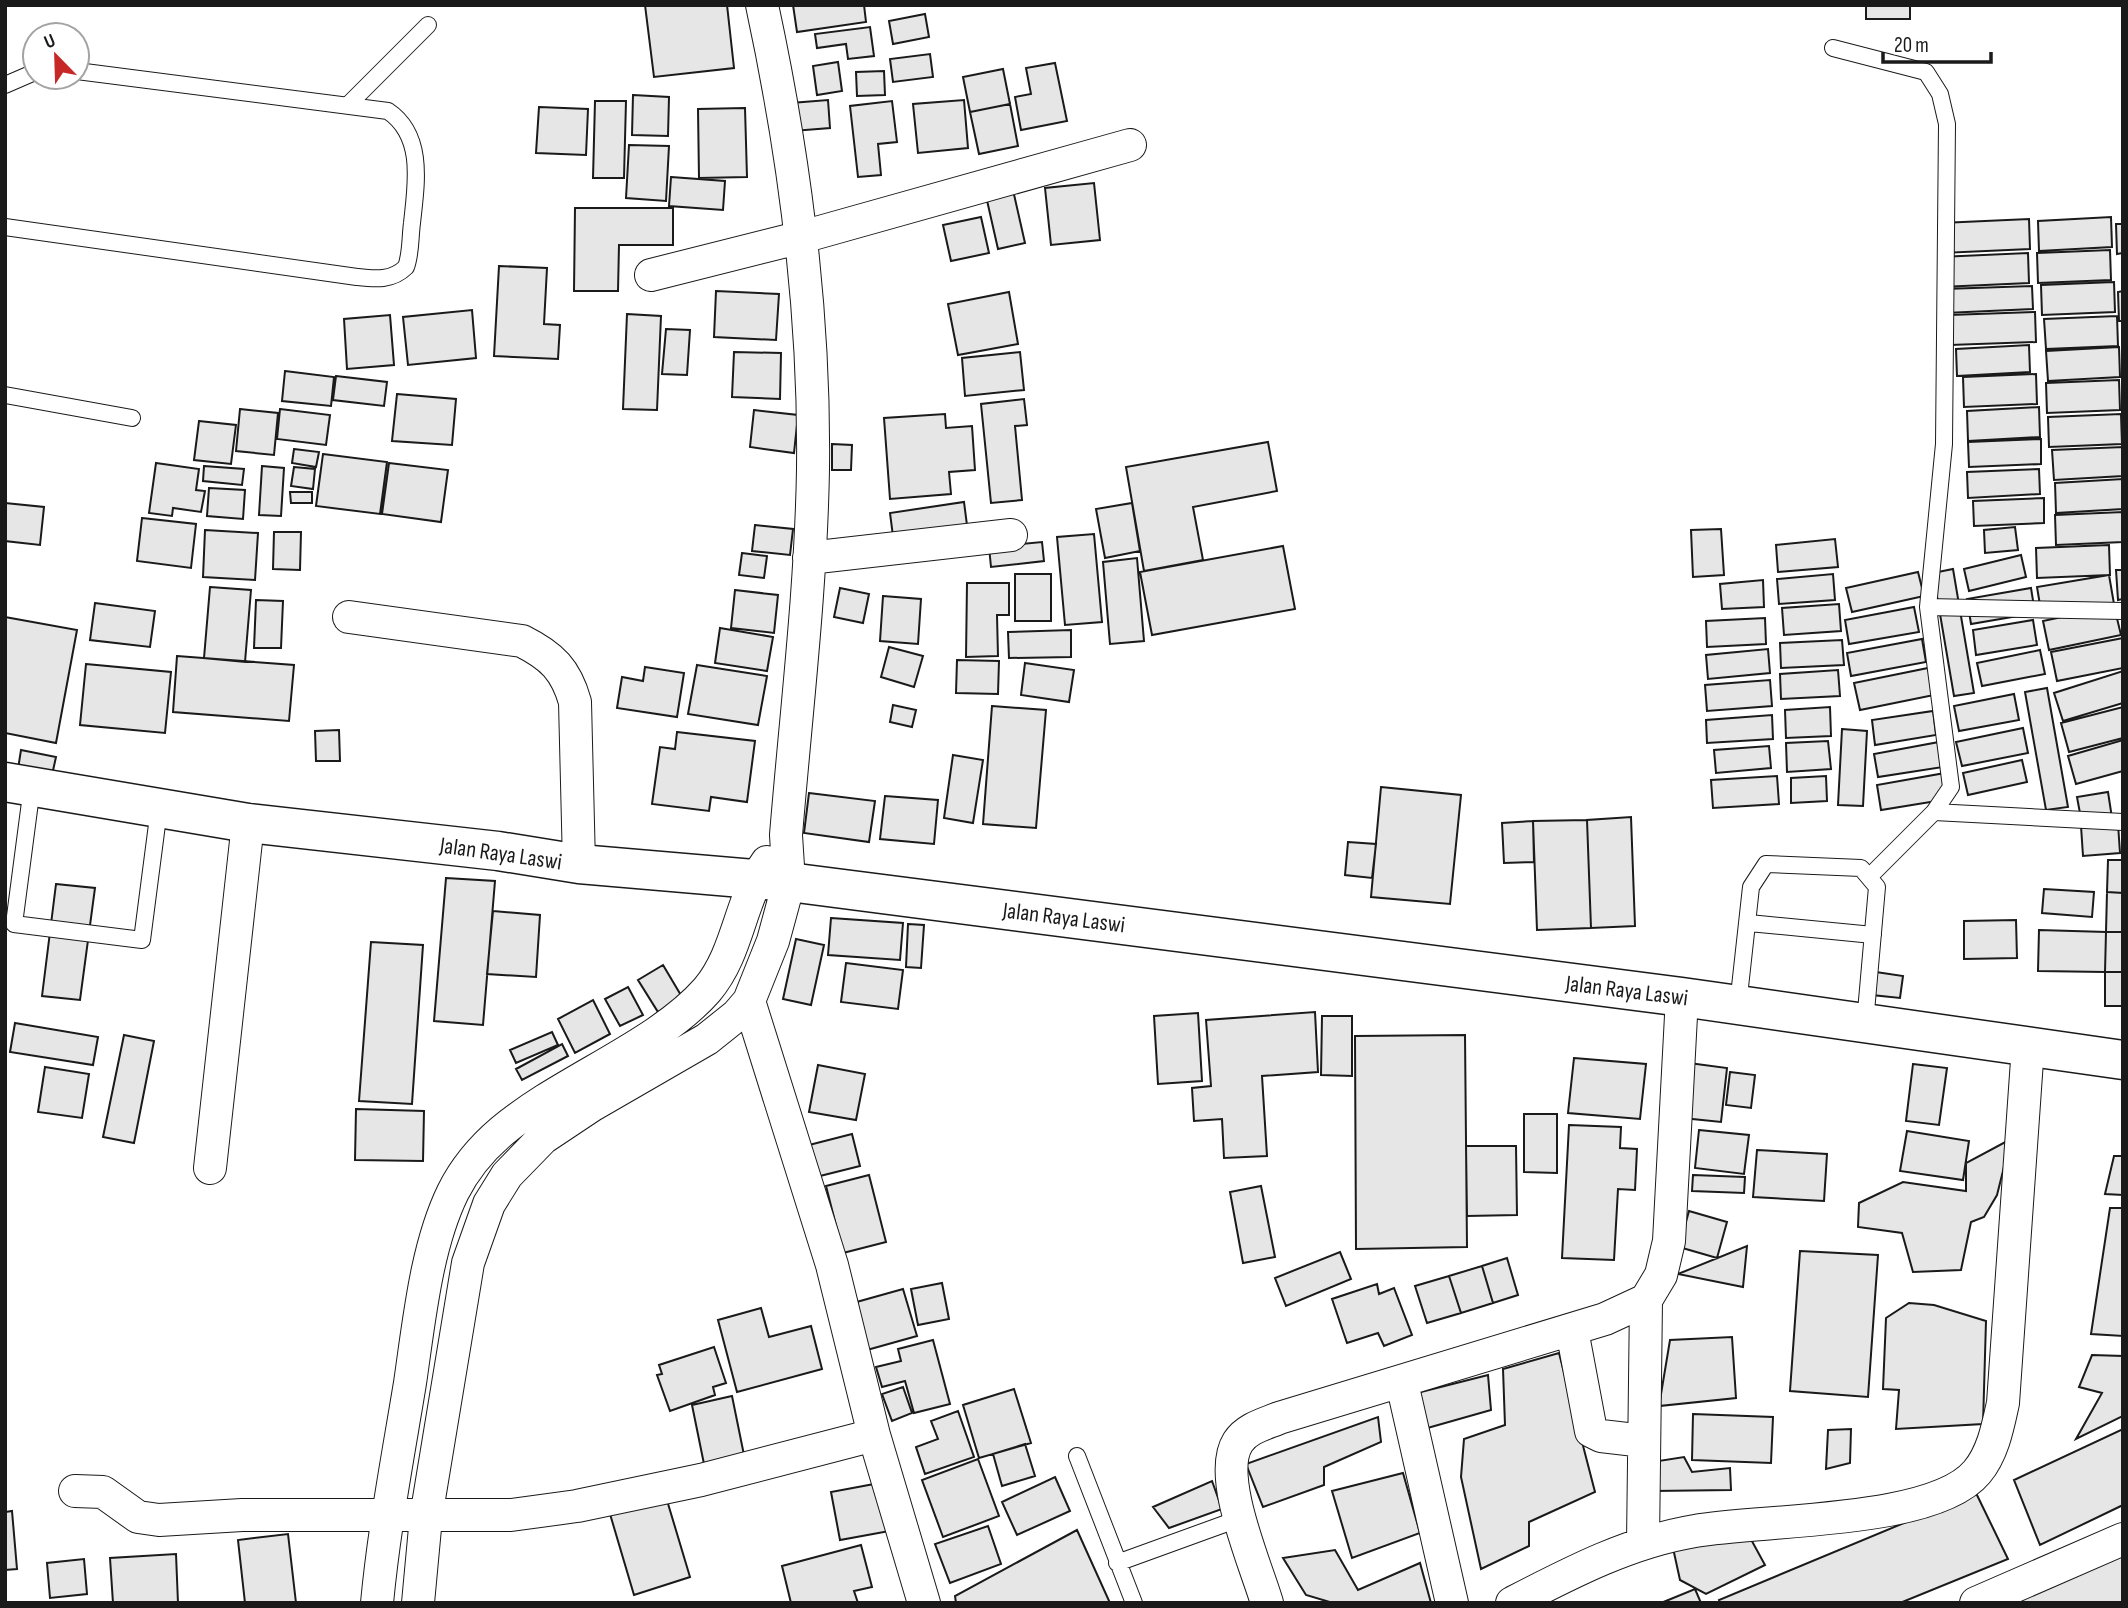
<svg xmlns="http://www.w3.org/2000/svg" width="2128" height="1608" viewBox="0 0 2128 1608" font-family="'Sofia Sans Condensed',sans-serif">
<rect width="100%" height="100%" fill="#fff"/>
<path fill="#e6e6e6" stroke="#1a1a1a" stroke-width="2" d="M645,5H727L734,68L654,77Z
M793,5H864L866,22L797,32Z
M1866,5H1910V19H1866Z
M925,14L929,37L893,44L889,21Z
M870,27L874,56L848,59L846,44L817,48L815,34Z
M930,54L933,77L893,82L890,59Z
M838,62L842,91L817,95L813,66Z
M1055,63L1067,121L1021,130L1015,97L1031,94L1026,68Z
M1003,69L1010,104L970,112L963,77Z
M884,71L885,95L857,96L856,72Z
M633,95L669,97L668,136L632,135Z
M828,100L830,128L793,131L791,103Z
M964,100L968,148L918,153L913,104Z
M595,101H626L624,178H593Z
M892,101L897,142L878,144L881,175L858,177L850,106Z
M1010,104L1018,146L979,154L970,112Z
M539,107L588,109L586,155L536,153Z
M745,108L747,177L699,178L698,109Z
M629,145L669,146L666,201L626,198Z
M671,177L725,181L723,210L669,206Z
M1094,183L1100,240L1051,245L1045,188Z
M1013,190L1025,243L998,249L986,196Z
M575,208H673V245H619L618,291H574Z
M981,217L989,253L951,261L943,225Z
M2111,217L2112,247L2039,251L2038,221Z
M2029,219L2030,249L1942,253L1941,223Z
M2116,224H2123V253L2117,254Z
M2110,250L2111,280L2038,283L2037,253Z
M2028,253L2029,283L1941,287L1939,257Z
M499,266L547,268L544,324L560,325L558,359L494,356Z
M2114,282L2115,312L2042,315L2041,285Z
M2032,286L2033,309L1945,313L1944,289Z
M716,291L779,294L776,340L714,337Z
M2123,291V321H2119L2118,292Z
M1009,292L1018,344L958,355L948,304Z
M472,310L476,358L408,365L403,317Z
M2035,312L2036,342L1950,345L1949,315Z
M627,314L661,316L657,410L623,409Z
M390,315L394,365L347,369L344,319Z
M2117,316L2118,346L2046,349L2044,319Z
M666,329L690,330L687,375L662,374Z
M2029,345L2030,372L1957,376L1956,349Z
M2119,347L2120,377L2048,381L2046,351Z
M734,352L781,353L780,399L732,397Z
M1020,352L1024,390L965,396L962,358Z
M285,371L334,377L331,406L282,401Z
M2036,374L2037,404L1964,407L1963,377Z
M336,376L387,382L384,406L333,400Z
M2119,380L2120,410L2047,413L2046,383Z
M397,394L456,399L452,445L392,441Z
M1024,399L1027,425L1015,426L1022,500L991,503L981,404Z
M2039,407L2040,437L1968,441L1967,411Z
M240,409L278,413L274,455L236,451Z
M280,409L330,415L326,445L277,439Z
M754,410L798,415L794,453L750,447Z
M945,414L946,428L972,426L975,470L949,472L951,494L890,499L884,418Z
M2121,414L2122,444L2049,447L2048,417Z
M199,421L236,425L231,464L194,460Z
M2041,439V464L1969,467L1968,442Z
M1268,442L1277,491L1193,507L1203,560L1144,571L1126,467Z
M832,444L852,445L851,470H832Z
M2123,447V476L2054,480L2052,450Z
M294,449L319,452L316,467L292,463Z
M323,454L387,462L380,514L316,506Z
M156,463L199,469L196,490L205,491L201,512L173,508L172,516L149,513Z
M389,463L448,470L441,522L382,514Z
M204,466L244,469L242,485L203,481Z
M262,466L284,468L281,516L259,515Z
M294,467L315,469L313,489L291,486Z
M2039,469L2040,494L1968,498L1967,472Z
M2123,479V509L2056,513L2055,483Z
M209,488L245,490L243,519L207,516Z
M290,492H312V503H291Z
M2044,498V523L1974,526L1973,501Z
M964,502L968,533L894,544L890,513Z
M5,503L44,507L40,545L5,541Z
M1132,503L1140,551L1105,558L1096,509Z
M2123,512V542L2056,545L2055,515Z
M142,518L196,524L191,568L137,561Z
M755,525L793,529L790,555L752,551Z
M2015,527L2018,550L1985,553L1984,530Z
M1721,529L1724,575L1693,577L1691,530Z
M205,530L258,533L255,580L203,577Z
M274,532H301L300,570L273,569Z
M1094,534L1102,622L1065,625L1057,537Z
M1835,539L1838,567L1778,572L1776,545Z
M1042,542L1044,561L991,567L989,547Z
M2109,545L2110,575L2037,578L2036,548Z
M1283,546L1295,609L1152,635L1140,572Z
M742,553L767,556L764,578L739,575Z
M2021,555L2026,577L1969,591L1964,569Z
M1137,558L1144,641L1110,644L1103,562Z
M1953,569L1974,693L1954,696L1933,573Z
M2116,570H2123V599L2118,600Z
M1918,572L1924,596L1852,612L1846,588Z
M1015,574H1051V621H1015Z
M1833,574L1835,600L1779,604L1777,579Z
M2109,575L2114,604L2042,617L2037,587Z
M1763,580L1764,607L1722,609L1720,584Z
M967,583H1009V615H997L998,656L966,657Z
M210,587L251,590L245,662L204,658Z
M840,588L869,594L863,623L834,617Z
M2031,588L2035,613L1971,624L1967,599Z
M735,590L778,595L774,633L731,628Z
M883,596L921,599L918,644L880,641Z
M256,600L283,601L281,648H254Z
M95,603L155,611L150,647L90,640Z
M1839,604L1841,631L1784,635L1782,608Z
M2114,606L2121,635L2049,650L2043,621Z
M1914,607L1919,632L1849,644L1845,620Z
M5,617L77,630L56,743L5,733Z
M1765,618L1766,644L1707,647L1706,621Z
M2033,620L2037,645L1976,655L1973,630Z
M720,628L773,637L767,671L715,663Z
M1071,630V657L1009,658L1008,632Z
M2123,638V668L2057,681L2051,652Z
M1922,639L1926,662L1851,676L1847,653Z
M1842,640L1844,665L1781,668L1780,643Z
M889,647L923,656L914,687L881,677Z
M1768,649L1770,673L1708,679L1706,655Z
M2040,650L2045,674L1982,686L1977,663Z
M177,656L294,665L289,721L173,712Z
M957,660L999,661L998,694L956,693Z
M1025,663L1074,670L1069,702L1021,695Z
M86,664L171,672L165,733L80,725Z
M697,665L767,676L758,725L688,714Z
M645,667L684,673L677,717L617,708L622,677L643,681Z
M1928,668L1934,695L1860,710L1854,683Z
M1838,670L1840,696L1781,699L1780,674Z
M2123,671V703L2063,721L2054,693Z
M1770,680L1772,706L1707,711L1705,685Z
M2047,688L2068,807L2046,810L2025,692Z
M2014,694L2019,720L1959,731L1954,706Z
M893,705L916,710L912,727L890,722Z
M992,706L1046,710L1036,828L983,824Z
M1830,707L1831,736L1786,738L1785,710Z
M2123,707V738L2069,752L2061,723Z
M1933,711L1936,735L1875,745L1872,720Z
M1772,715L1773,739L1707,743L1706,720Z
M2023,728L2028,753L1962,766L1956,742Z
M1842,729L1867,731L1863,806L1838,805Z
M339,730L340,761H316L315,731Z
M677,732L755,741L747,802L711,797L709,811L652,804L660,747L675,749Z
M2123,740V771L2076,784L2068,756Z
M1828,741L1831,769L1787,772L1786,743Z
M1939,742L1943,767L1878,777L1874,754Z
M1769,746L1771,768L1716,773L1714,750Z
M21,750L56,757L52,775L18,769Z
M953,755L983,760L973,823L944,818Z
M2022,760L2027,782L1968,795L1963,773Z
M1945,773L1949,799L1881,810L1877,785Z
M1777,776L1779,804L1713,808L1711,780Z
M1826,776L1827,801L1791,803V778Z
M1381,787L1461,795L1450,904L1371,897Z
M2108,792L2112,818L2082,824L2077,797Z
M809,793L875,801L869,842L804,833Z
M885,796L938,800L934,844L880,839Z
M1631,817L1635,926L1591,928L1587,820Z
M1587,820L1591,928L1537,930L1533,821Z
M1533,821L1534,862L1504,863L1502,823Z
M2118,824L2120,853L2083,856L2081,826Z
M1348,842L1376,844L1372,878L1345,875Z
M2108,860H2123V893L2107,892Z
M446,878L495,881L483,1025L434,1021Z
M56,884L95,888L80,1000L42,996Z
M2044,889L2094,892L2092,917L2042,913Z
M2107,892L2123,893V932H2106Z
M493,911L540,915L536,977L487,974Z
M831,918L903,923L900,960L828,955Z
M2016,920L2017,958L1964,959V921Z
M908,924L924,925L921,968L906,967Z
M2039,930L2106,932L2105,972L2038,971Z
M2106,932H2123V972H2105Z
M796,939L824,945L811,1005L783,999Z
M371,942L423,945L412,1104L359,1101Z
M846,963L903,970L898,1009L841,1002Z
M663,965L682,997L658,1012L638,980Z
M1876,972L1903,976L1900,998L1872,995Z
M2105,972H2123V1006H2105Z
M628,987L643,1015L620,1026L605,999Z
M593,1000L610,1034L575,1053L558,1019Z
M1315,1012L1318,1072L1262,1076L1267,1156L1224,1158L1222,1119L1194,1121L1192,1088L1211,1086L1206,1020Z
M1198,1013L1202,1081L1158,1084L1154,1016Z
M1322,1016H1352V1076L1321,1075Z
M15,1023L98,1037L93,1065L10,1052Z
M552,1032L558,1045L516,1063L510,1050Z
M124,1035L154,1041L134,1143L103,1137Z
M1465,1035L1467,1247L1356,1249L1355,1036Z
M562,1044L568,1056L522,1080L516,1069Z
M1574,1058L1646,1064L1640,1119L1568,1113Z
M1689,1063L1727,1068L1721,1122L1683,1118Z
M1913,1064L1947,1068L1939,1125L1906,1121Z
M818,1065L865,1074L856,1120L809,1112Z
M45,1067L89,1074L82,1118L38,1112Z
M1730,1072L1755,1075L1751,1108L1726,1105Z
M356,1109L424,1111L423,1161L355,1160Z
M1524,1114H1557V1173L1524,1172Z
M1569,1125L1621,1127L1620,1148L1637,1149L1635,1190L1618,1189L1614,1260L1562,1258Z
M1699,1130L1749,1135L1744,1174L1695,1168Z
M1907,1131L1969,1141L1963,1180L1900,1171Z
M852,1134L860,1166L816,1177L809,1145Z
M2011,1139L1997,1195L1984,1217L1971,1222L1961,1270L1913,1272L1902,1233L1858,1227L1859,1203L1903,1182L1966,1191V1163Z
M1466,1146H1516L1517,1215L1467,1216Z
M1757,1150L1827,1154L1824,1201L1753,1197Z
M2114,1156H2123V1195L2105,1194Z
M869,1175L886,1242L843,1253L826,1186Z
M1693,1175L1745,1177L1744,1193L1692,1191Z
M1261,1186L1275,1257L1243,1263L1230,1192Z
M2110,1208H2123V1336L2091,1334Z
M1689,1211L1727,1222L1717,1258L1679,1247Z
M1747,1246L1743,1287L1678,1274Z
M1800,1251L1878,1255L1868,1397L1790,1391Z
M1340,1252L1351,1279L1286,1306L1275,1278Z
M1507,1258L1518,1295L1493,1303L1482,1266Z
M1482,1266L1493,1303L1461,1313L1449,1276Z
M1449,1276L1461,1313L1427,1323L1415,1286Z
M942,1283L949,1319L918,1325L911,1289Z
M1377,1284L1379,1294L1394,1288L1412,1335L1384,1346L1378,1333L1347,1343L1332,1299Z
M903,1289L917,1336L867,1350L853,1303Z
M1909,1303L1934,1305L1986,1321L1983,1424L1896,1429L1899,1390L1883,1389L1886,1318Z
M761,1308L769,1337L811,1326L822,1369L737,1392L718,1320Z
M1732,1337L1736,1398L1659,1406L1670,1340Z
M933,1340L950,1404L914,1413L905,1381L882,1387L876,1367L901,1361L898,1349Z
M714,1347L726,1383L713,1387L715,1395L670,1411L657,1375L662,1374L659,1365Z
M1559,1353L1595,1492L1529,1522V1546L1481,1569L1461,1477L1464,1439L1505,1425L1503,1369Z
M2092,1355L2123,1356V1416L2076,1439L2102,1393L2079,1387Z
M1488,1375L1491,1410L1417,1431L1409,1395Z
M903,1387L912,1413L892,1421L882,1394Z
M1014,1389L1031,1443L979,1458L963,1405Z
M732,1396L744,1455L704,1464L692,1405Z
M958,1411L974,1457L925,1474L916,1447L938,1439L931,1421Z
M1693,1414L1773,1417L1771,1463L1692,1460Z
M1378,1417L1381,1442L1324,1467V1485L1263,1507L1246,1464Z
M1851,1429L1850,1463L1826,1469L1828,1430Z
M2123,1429V1505L2040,1545L2014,1480Z
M1025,1444L1035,1476L1002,1486L993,1454Z
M1684,1457L1692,1472L1730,1468L1731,1490L1653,1491L1652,1462Z
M978,1459L999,1516L943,1537L922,1480Z
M1403,1473L1420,1533L1352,1558L1332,1491Z
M1055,1477L1070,1511L1017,1535L1002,1502Z
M1212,1481L1222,1509L1169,1528L1153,1507Z
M885,1482L895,1530L840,1540L831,1492Z
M1976,1493L2008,1559L1900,1603H1720L1719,1600Z
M666,1497L690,1577L634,1595L610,1514Z
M12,1511L17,1569L5,1570V1512Z
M988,1526L1001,1564L950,1583L935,1544Z
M1077,1530L1110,1603H956L955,1596Z
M1747,1532L1765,1565L1706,1594L1680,1580L1673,1548Z
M288,1534L296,1603H245L238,1540Z
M861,1545L872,1587L854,1591L858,1603H791L782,1566Z
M1335,1550L1358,1590L1420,1563L1431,1603H1333L1306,1595L1283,1558Z
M2123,1551V1603H2002Z
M176,1554L178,1603H113L110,1558Z
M84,1559L87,1594L50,1598L47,1563Z
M1695,1589L1701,1603H1661Z"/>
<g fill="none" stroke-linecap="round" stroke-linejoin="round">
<defs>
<path id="lane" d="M1833,48L1926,72L1940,94L1947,124L1944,444L1928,607L1951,787L1934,812L1870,876
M5,85L35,72
M349,104L428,25
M5,227L357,277C375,279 392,281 406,267C411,254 410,238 412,223C416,185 425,136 388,111L77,71
M5,395L132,418
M1928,607L2123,611
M32,787L14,924L142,940L159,809
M1934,812L2123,822
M1749,923L1873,935
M1738,1005L1751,887L1766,864L1861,868L1877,887L1865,1023
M1077,1456L1134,1603
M1117,1563L1241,1518"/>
<path id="street" d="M651,275L802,237L1130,145
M809,558L1011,535
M349,617L522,641C552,656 566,670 575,702L579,864
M749,1001L832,1265L874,1435L924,1603
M210,1168L248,823
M1572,1330L1591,1431L1601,1436L1644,1441
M1402,1383L1452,1603
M75,1491L103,1492L138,1517L159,1520L242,1515H511L577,1506L701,1480L874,1435
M1643,1543L1646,1300
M377,1603C384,1529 398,1456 410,1383C419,1322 426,1247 453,1192C465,1168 482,1148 502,1131C561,1081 658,1046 707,990C739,952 739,901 767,862
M418,1603L426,1517L468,1263L489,1204L507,1175L543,1138L591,1106L707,1039L737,1015L749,1001L773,941L789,882L786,835C796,713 811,591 813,469C815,313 795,158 762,5
M1267,1603C1256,1565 1216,1476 1238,1442C1247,1428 1265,1424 1279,1418L1605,1319L1646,1300L1661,1275L1669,1241L1682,997
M1512,1603C1570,1573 1629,1542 1695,1531C1762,1519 1934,1524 1977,1472C1993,1453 1998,1426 2003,1403L2028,1046
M1976,1603L2123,1539"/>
<path id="primary" d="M5,782L248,823L498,851L579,864L789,882L1682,997L2123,1060"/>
</defs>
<use href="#lane" stroke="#1a1a1a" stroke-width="18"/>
<use href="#street" stroke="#1a1a1a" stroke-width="34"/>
<use href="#primary" stroke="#1a1a1a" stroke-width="41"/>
<use href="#lane" stroke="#fff" stroke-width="16"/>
<use href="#street" stroke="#fff" stroke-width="32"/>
<use href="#primary" stroke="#fff" stroke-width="38"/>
</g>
<g text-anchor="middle" stroke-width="5" stroke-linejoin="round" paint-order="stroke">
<g font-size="23" fill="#1a1a1a" stroke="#fff">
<text transform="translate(501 853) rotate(8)" y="8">Jalan Raya Laswi</text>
<text transform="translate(1064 917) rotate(7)" y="8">Jalan Raya Laswi</text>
<text transform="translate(1627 990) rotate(7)" y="8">Jalan Raya Laswi</text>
</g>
</g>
<rect width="2128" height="1608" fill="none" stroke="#1a1a1a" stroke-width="14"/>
<g transform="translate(56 56) rotate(337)"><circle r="33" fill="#ffffff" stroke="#a3a3a3" stroke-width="2"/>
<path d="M0-5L12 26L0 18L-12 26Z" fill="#c62828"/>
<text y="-10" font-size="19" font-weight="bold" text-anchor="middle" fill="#1a1a1a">U</text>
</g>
<path d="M1883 52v10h108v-10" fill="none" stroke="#1a1a1a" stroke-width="3.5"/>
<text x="1894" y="52" font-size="21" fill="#1a1a1a" stroke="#ffffff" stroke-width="5" paint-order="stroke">20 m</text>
</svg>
